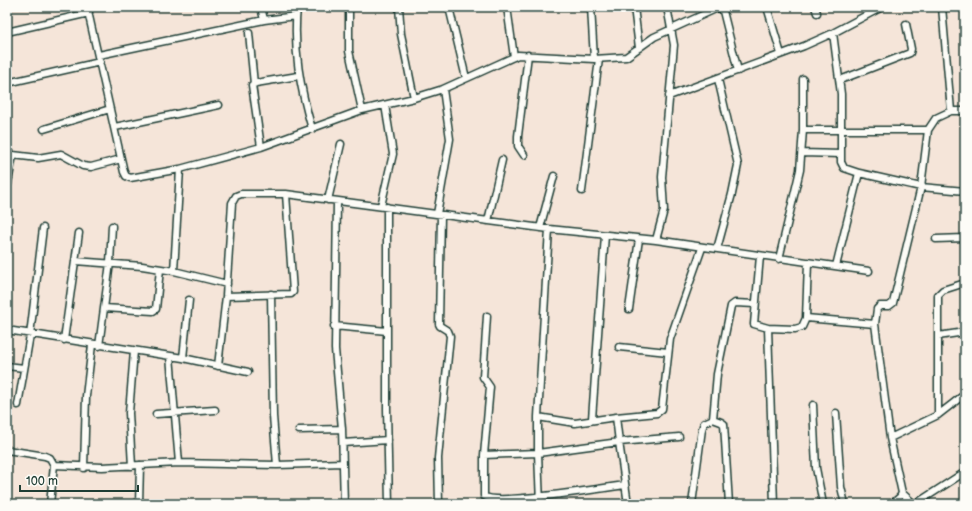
<svg xmlns="http://www.w3.org/2000/svg" width="972" height="511" viewBox="0 0 972 511" font-family="'Balsamiq Sans',sans-serif">
<rect width="100%" height="100%" fill="#f5e5d9"/>
<filter id="ink" filterUnits="userSpaceOnUse"><feTurbulence type="fractalNoise" baseFrequency=".025" numOctaves="2"/><feDisplacementMap in="SourceGraphic" scale="8" xChannelSelector="R" yChannelSelector="G"/><feConvolveMatrix kernelMatrix="1 2 1 2 8 2 1 2 1" color-interpolation-filters="sRGB"/></filter>
<g filter="url(#ink)">
<g fill="none" stroke-linecap="round" stroke-linejoin="round">
<defs>
<path id="minor" d="M87,7L124,172L126,176L130,178L180,169L261,147L362,110L414,98L443,89L518,55L594,59L626,57L654,37L720,7
M261,7L264,20
M297,7C293,49 300,88 312,129
M349,7V51L362,110
M399,7L401,34L414,98
M449,7L466,78
M507,7L514,57
M591,7L594,59
M634,7L639,48
M722,7L738,71
M767,7L781,54
M815,7L817,13
M942,7L951,111H965
M7,32L89,13
M249,33L254,84
M833,33L841,94V162L844,168L859,173
M99,55L264,20L296,16
M803,79V130
M840,80L910,53L911,49L906,24
M7,83L100,62
M669,96L804,46L833,33L882,7
M115,127L219,105
M44,129L110,109
M261,147L252,85L256,83L298,76
M802,153L841,154
M524,155L518,146V136L528,55
M7,189L13,155L38,158L61,154L83,166L91,167L121,159
M582,191L599,59
M328,200L341,144
M337,201L335,349L342,429L344,504
M381,206L393,154L385,105
M387,207V409L389,504
M437,214L450,139L443,89
M488,221L502,160
M540,228L554,176
M936,239L965,238
M656,240L664,210L662,177L674,45L667,7
M717,249L732,194L738,165L718,79
M760,256L754,324L768,328L774,504
M779,259L800,170L803,130H928
M75,261L142,266L174,271L227,284
M836,266L859,173L921,187L965,191
M174,271L180,169
M271,294L273,416L277,465
M226,296L291,294L293,292L286,194
M104,308L153,311L156,309L160,269
M629,309L639,239
M487,316L483,377L490,387L484,455V496C496,506 604,488 625,485
M806,318L875,324
M334,326L387,331
M768,328L795,329L802,327L806,318L808,263
M7,330L183,358L248,372
M938,336L965,332
M64,340L79,233
M99,346L110,263L112,226
M619,347L668,352
M170,356L179,463L277,465L343,463
M183,358L189,300
M7,366L24,368
M218,366L226,296L232,203L236,196L241,194H286L549,229L656,240L869,271
M18,405L30,335L43,228
M813,405L816,468L823,504
M836,413L841,487L845,504
M156,414L215,410
M938,415V295L943,290L965,283
M538,417L575,423L616,417L619,442L538,453L540,504
M616,417L657,413L662,409L670,339L702,248
M592,419L605,235
M299,430L342,429
M890,438L938,415L965,394
M343,443L388,440
M7,450L45,456L50,458L54,465L102,467L179,463
M484,455L538,453V417L549,229
M132,466L129,413L134,351
M84,468L86,396L92,345
M902,493L913,503H917L965,472
M50,504L54,465
M139,504L140,465
M439,504L438,458L450,336L448,331L440,326L439,324L441,215
M628,504L619,442L679,437
M692,504L702,429L704,423L713,419
M729,504L724,424L721,422L713,419L717,374L731,306L735,303L755,304
M892,504L900,497L902,493L890,438L875,324L877,309L880,306H889L893,303L921,187L928,130L936,118L951,111"/>
</defs>
<use href="#minor" stroke="#1f3d34" stroke-width="9"/>
<use href="#minor" stroke="#fdfcf7" stroke-width="6"/>
</g>
</g>
<rect width="972" height="511" fill="none" stroke="#fdfcf7" stroke-width="24"/>
<rect x="12" y="12" width="948" height="487" fill="none" stroke="#1f3d34" stroke-width="1.5" filter="url(#ink)"/>
<path d="M20 485v6h118v-6" fill="none" stroke="#1f3d34" stroke-width="2"/>
<text x="26" y="485" font-size="12" fill="#1f3d34" stroke="#fdfcf7" stroke-width="3" paint-order="stroke">100 m</text>
</svg>
